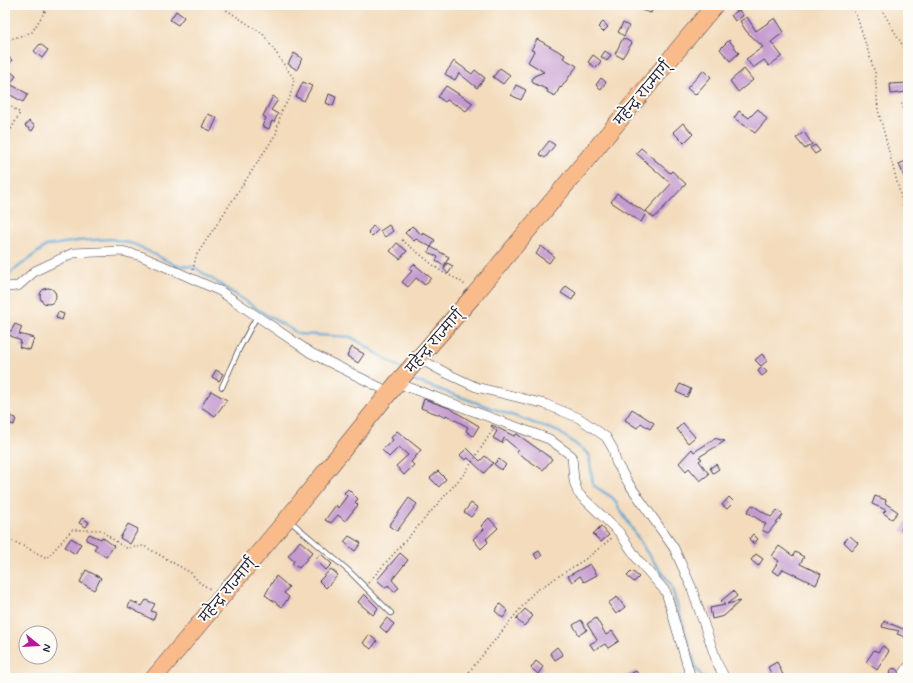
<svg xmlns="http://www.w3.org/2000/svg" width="913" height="683" viewBox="0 0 913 683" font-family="Mynerve,'Playpen Sans Deva',sans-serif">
<rect width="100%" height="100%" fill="#fdfcf7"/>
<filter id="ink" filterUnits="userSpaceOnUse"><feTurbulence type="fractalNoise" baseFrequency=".025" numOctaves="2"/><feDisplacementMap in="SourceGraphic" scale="8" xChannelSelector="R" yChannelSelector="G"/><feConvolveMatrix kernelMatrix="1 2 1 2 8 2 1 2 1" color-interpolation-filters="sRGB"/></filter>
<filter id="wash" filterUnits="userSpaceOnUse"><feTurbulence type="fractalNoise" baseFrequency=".012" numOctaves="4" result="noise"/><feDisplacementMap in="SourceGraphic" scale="16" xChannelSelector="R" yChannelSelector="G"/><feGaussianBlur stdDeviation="0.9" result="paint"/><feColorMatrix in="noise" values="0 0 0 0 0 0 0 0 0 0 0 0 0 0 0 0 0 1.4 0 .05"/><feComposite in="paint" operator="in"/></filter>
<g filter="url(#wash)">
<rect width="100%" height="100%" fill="#f3dbbb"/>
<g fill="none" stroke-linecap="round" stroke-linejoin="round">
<path stroke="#61a7d6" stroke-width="2.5" d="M5,277L46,246L77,241L111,239L134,244L175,265L194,267L265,314L299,334L351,337L402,369
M409,377L413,380L559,432L589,454L593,485L613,498L646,551L671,585L696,668L703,678"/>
</g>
<g id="blocks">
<path fill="#c49acf" d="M642,5H653L651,13L641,10Z
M739,10L743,16L735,21L731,15Z
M176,11L184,17L178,25L170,20Z
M747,17L756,31L775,18L784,32L771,42L782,56L769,66L764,60L753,68L746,59L763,47L746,31L740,21Z
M603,22L608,27L603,32L598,27Z
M623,23L629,26L624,36L618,32Z
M623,38L632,43L622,58L615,54Z
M537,39L565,55L563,58L577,66L561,88L560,87L555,96L547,92L548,90L533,83L532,80L534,76L544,72L528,62L534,51L531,50Z
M729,40L739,53L730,61L720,49Z
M40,44L48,50L42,58L34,51Z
M605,51L611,55L607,61L601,57Z
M294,53L302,58L297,70L288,64Z
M5,54L12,60L6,68L16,76L10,84L28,94L23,102L5,92Z
M593,55L601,61L596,68L588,62Z
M454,61L472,74L475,70L485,78L477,88L459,73L455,80L445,74Z
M500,68L510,75L503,84L493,77Z
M744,69L753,80L738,92L730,81Z
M704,70L711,77L695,95L687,88Z
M601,78L606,82L601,89L596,85Z
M303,82L312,86L304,101L296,97Z
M908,83V92L891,94L890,84Z
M516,85L526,90L521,100L511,95Z
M446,86L473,103L466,111L456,104V105L447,100L445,102L438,97Z
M329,94L336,97L333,106L326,103Z
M273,96L278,100L271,110L278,114L274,122L272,121L269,129L262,126L266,118L263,116Z
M758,109L767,119L755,133L734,118L739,111L749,118Z
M208,114L217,118L211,131L202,127Z
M29,121L35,126L32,131L25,126Z
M683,123L693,134L684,143L673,132Z
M804,132L812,144L805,149L796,138Z
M549,141L555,145L545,158L539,154Z
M815,145L820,151L815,154L810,148Z
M641,148L670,173L672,171L686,184L654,218L646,211L671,184L636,153Z
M908,160V186L899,164Z
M617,193L646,213L641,222L611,202Z
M389,225L393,231L385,237L380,231Z
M373,226L378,230L372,236L368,232Z
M412,226L422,235L423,233L435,240L431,247L416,239L414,241L405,233Z
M397,243L407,251L400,259L390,251Z
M541,246L554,256L549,263L536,254Z
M431,247L449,257L444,266L436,261L438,257L428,252Z
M447,263L453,266L448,274L444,269Z
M414,264L431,278L425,285L416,278L408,287L402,282L412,271L409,269Z
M566,286L576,293L572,300L561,293Z
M40 296a8 8 0 1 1 16 0a8 8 0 1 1-16 0Z
M58,312L64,314L62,320L56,318Z
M15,324L22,327L19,334L34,338L30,350L19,347L21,341L5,333V330L11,331Z
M352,347L364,354L358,363L347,356Z
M762,354L767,361L761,366L755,360Z
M762,367L767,372L762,376L758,371Z
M216,370L223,374L219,381L212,377Z
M680,384L691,389L687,397L676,392Z
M211,391L227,400L215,416L201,407Z
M424,399L449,408L479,426L473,436L466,431L468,427L446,415L445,417L421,408Z
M632,409L654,423L650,429L641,423L637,428L625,420Z
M6,415L16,418L14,425L5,422Z
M683,423L695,437L688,443L677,429Z
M492,425L514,436L517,434L552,459L543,470L516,452L518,450L504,438L502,443L493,438L497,431L491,426Z
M397,431L421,450L411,462L414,465L404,475L396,466L408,455L399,447L389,457L382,450L393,440L391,438Z
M714,438L725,441L699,457L702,459L699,461L709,474L700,481L689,468L686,471L679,463L692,449L694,452L713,440Z
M467,448L480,461L485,456L493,463L484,473L468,458L465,460L460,455Z
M499,459L506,465L501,470L494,464Z
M716,464L719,469L713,473L710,468Z
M438,471L446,479L439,487L430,478Z
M348,489L358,499L355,502L358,505L345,521L338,515L331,523L325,520L336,505L338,508L347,496L344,493Z
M875,496L886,500L885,503L898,512L892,519L883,513L886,510L872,504Z
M729,497L734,502L727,509L722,505Z
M409,498L417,504L397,531L389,526Z
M471,503L478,508L471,517L464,512Z
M752,505L771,517L777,510L783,515L768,533L762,530L766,524L747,512Z
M82,518L89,522L86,527L79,523Z
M489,518L498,528L486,539L488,542L481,549L473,539L484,529L481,526Z
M908,519V535L901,530Z
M128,524L138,529L130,544L120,538Z
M601,526L609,535L601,542L593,534Z
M89,534L101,539L102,537L114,546L106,557L94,549L97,545L86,540Z
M753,534L758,539L754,544L749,539Z
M349,536L361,543L355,551L344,542Z
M850,536L858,543L852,550L844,542Z
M71,538L81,544L75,554L65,547Z
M300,541L313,552L299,568L292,564L294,561L288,556Z
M779,546L793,556L795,552L804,557L800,564L821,574L816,585L783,569L779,575L772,571L779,561L772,556Z
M539,551L542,556L537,559L534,554Z
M400,553L408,560L392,580L399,588L394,592L388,585L386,588L377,580Z
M321,554L332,564L326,570L315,559Z
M756,554L763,559L758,566L751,560Z
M590,564L597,575L584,582L580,576L572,582L568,576Z
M331,569L338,575L326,588L319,581Z
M86,570L101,578L94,590L80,582Z
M632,571L639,577L634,582L627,576Z
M276,576L289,587L284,593L289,597L282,607L265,595Z
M733,591L737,596L727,604L740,601L724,616L712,619L710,608L725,605L721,601Z
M364,594L378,608L373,615L358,602Z
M617,597L625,607L616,614L608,603Z
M146,600L155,604L151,611L156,613L153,620L128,607L131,601L142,606Z
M500,604L508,611L503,618L495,611Z
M525,609L533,616L524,626L516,619Z
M387,618L394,624L387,633L380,627Z
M596,618L606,635L612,631L619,641L608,648L605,644L594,650L590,644L597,640L587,624Z
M581,620L587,630L579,635L573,625Z
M884,621L908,631V638L897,634L899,631L882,627Z
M369,635L377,641L371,649L363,643Z
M883,646L889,651L877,670L866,662L874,650L878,652Z
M557,647L563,655L555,660L550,653Z
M536,661L543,667L538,674L531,668Z
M777,662L783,675L773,678L768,667Z
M889.5 673a4.5 4.5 0 1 1 9 0a4.5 4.5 0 1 1-9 0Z
M636,671L640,678H621Z"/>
</g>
</g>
<g filter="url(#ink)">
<use href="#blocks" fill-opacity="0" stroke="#413e4e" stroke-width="1"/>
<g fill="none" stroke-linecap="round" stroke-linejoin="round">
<defs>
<path id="lane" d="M222,387L239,349L257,316
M290,521L350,572L391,613"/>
<path id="street" d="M5,287L18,286L35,271L73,253L122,251L141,256L220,291L311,353L389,392
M418,358L446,373L476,387L545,404L579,418L606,437L613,449L616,462L629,484L674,548L691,586L718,665L725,678
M397,383L549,439L572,456L574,481L578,493L619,532L638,560L666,592L691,678
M901,678L908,667"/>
<path id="highway" d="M154,678L287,519L397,383L475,294L715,5"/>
</defs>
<use href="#lane" stroke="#413e4e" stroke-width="6"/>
<use href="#street" stroke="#413e4e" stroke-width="10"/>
<use href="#highway" stroke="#413e4e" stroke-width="18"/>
<path stroke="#413e4e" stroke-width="1.5" stroke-dasharray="1 3" stroke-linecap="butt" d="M850,5L857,17L875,73L878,110L908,224
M879,5L903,46L908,66
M5,41L32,32L49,5
M908,98L902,104L908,120
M5,102L20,113L5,140
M402,240L442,272L459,280L466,286
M193,270L196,256L276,134L281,112L290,97L294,79L263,34L219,5
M5,537L47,558L72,530H100L125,548L144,546L191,573L200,583L212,590
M368,583L465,473L494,428
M464,678L534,592L587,558L613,537"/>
<use href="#lane" stroke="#fff" stroke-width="4.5"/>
<use href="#street" stroke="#fff" stroke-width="9"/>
<use href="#highway" stroke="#fabb8b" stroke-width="17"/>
</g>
</g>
<g text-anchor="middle" stroke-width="4" stroke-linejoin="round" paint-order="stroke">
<g font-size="13" fill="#22223b" stroke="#fdfcf7">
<text transform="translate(642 93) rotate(-50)" y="5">महेन्द्र राज्मार्ग्</text>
<text transform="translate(434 341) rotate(-49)" y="5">महेन्द्र राज्मार्ग्</text>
<text transform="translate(227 590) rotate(-50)" y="5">महेन्द्र राज्मार्ग्</text>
</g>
</g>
<rect width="913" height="683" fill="none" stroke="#fdfcf7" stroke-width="20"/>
<g transform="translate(38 645) rotate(108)"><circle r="19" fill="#fdfcf7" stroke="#a5a5ac"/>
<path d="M0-3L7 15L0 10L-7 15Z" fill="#b5179e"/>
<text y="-6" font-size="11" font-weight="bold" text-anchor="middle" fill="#22223b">N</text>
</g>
</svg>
